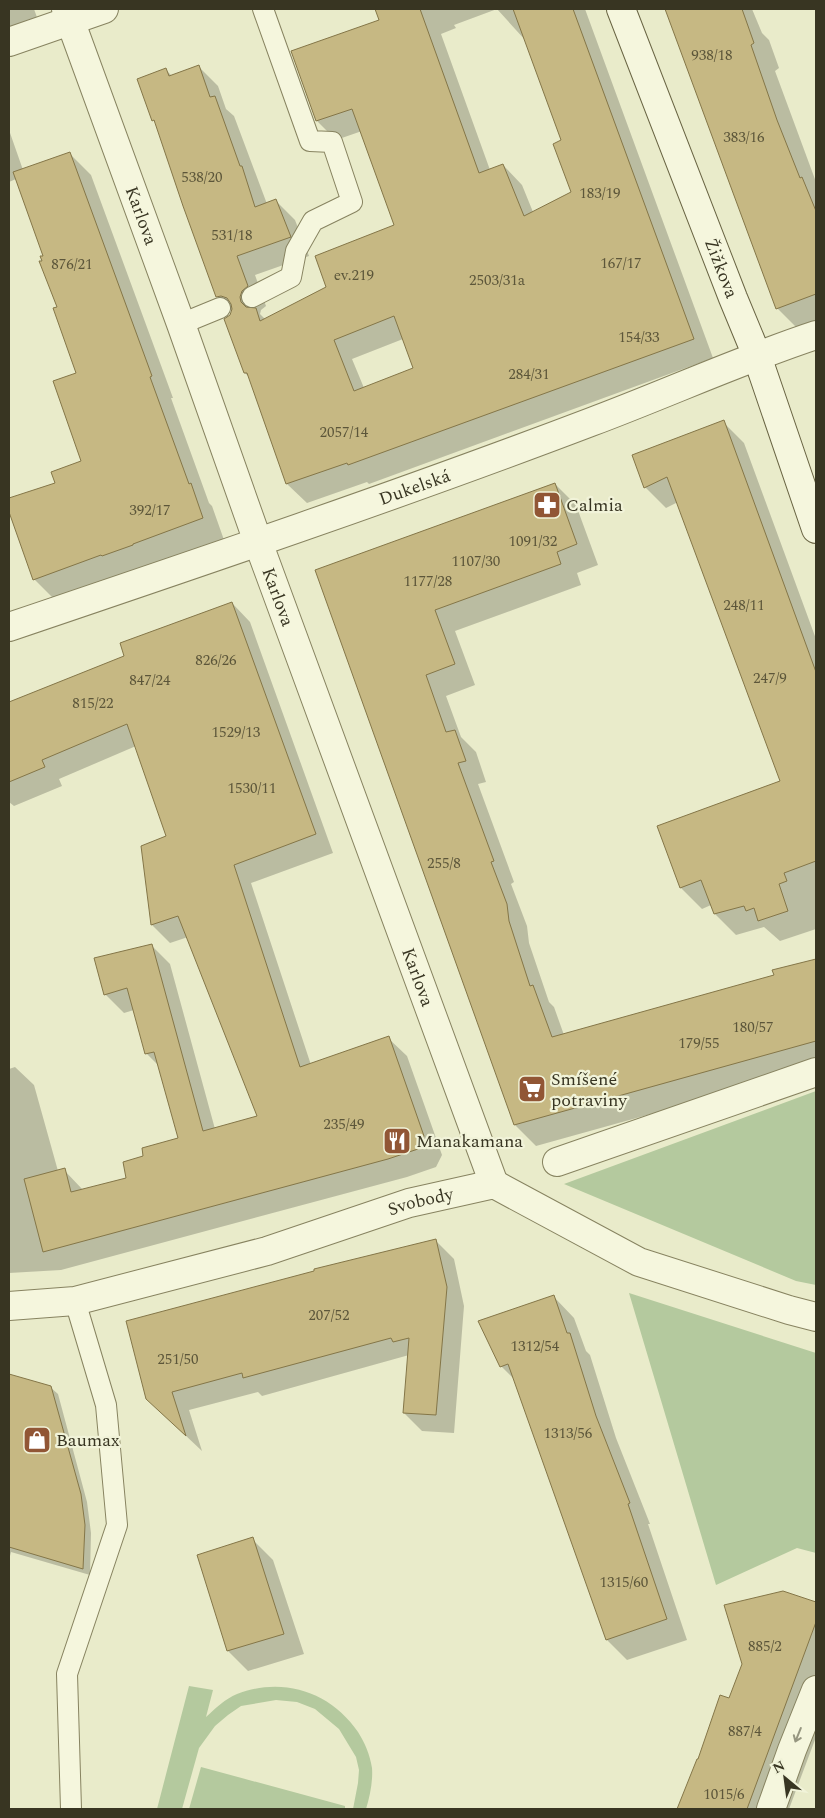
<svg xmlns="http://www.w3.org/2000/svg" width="825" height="1818" viewBox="0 0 825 1818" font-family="Spectral,serif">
<rect width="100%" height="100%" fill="#e9ebca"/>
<path fill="#b4c99e" d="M816,1091V1285L796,1281L564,1184Z
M629,1293L816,1353V1553L797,1548L716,1585Z
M189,1686L213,1690L206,1717C216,1708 225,1699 237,1694C283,1676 331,1692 358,1732C365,1743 370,1755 372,1768C373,1781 370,1796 366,1809H353L358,1783L359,1770L356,1757L339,1729L315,1709L297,1702L276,1700L241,1706L228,1715L215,1726L199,1748L182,1809H157Z
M201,1767L345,1806V1809H189Z"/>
<path fill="#0003" fill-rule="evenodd" d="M9,9H34L39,23L9,33Z
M377,9H585L713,358L369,484L367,482L307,503L287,484L250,378L245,373L231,316L232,311L217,296L157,124L153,120L166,70L172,76L199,67L218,86L226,109L234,116L267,204L276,201L295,220L309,256L255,275L266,306L261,310L260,314L266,320L328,287L395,226L362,131L336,140L317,121L381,21ZM497,9L526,41L562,141L573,193L533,212L522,185L503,165L490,170L441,34L456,28L454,25ZM403,339L415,369L364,388L352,359Z
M667,9H752L762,33L769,40L779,68L775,71L816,182V328L802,333L777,308Z
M9,130L23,170L69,153L91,175L173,398H171L209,503L212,506L224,540L56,601L34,579L9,509V499L57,483L83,462L77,374L44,262V257L16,179L9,182Z
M723,422L744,443L816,639V929L780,941L764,927L736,935L715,914L711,905L702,909L681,888L782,782L678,502L666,508L645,487Z
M555,484L576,505L598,565L577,573L581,585L455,631L475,685L446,696L461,737L476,752L486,782L478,784L514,882L511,884L527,926L529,943L549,1002L554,1007L564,1035L775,976L774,971L816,960V1068L536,1146L515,1125L317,571Z
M232,603L250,622L333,853L251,883L311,1065L388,1038L407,1056L442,1155L436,1167L407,1177L61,1270L9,1273V1069L15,1067L34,1085L58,1171L64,1170L83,1190L128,1179L145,1157L179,1139L159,1066L146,1053L134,1010L124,1013L105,994L151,945L170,964L215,1129L259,1117L188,937L170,943L152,925L142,847L167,837L136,746L59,779L62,786L14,806L9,802V704L125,657Z
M436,1241L454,1259L464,1306L454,1433L422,1431L404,1413L409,1355L262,1396L258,1392L189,1410L202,1451L147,1399Z
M554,1297L574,1318L586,1351L590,1355L616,1438L650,1524H648L687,1640L627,1660L607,1640L515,1380L501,1366Z
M9,1375L50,1387L58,1394L87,1502L91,1533L90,1575L11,1552L9,1560Z
M252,1539L273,1560L304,1654L248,1671L228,1651Z
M783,1593L816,1603V1737L789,1809H679L697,1760L730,1700Z"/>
<path fill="#c6b883" stroke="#847648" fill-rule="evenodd" d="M375,9H420L479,173L503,164L524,216L571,192L553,144L561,140L513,9H573L694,339L348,465L347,463L286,484L247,373H244L224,319L230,315L232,309L231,304L227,298L221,296L216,297L183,206L154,120L152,121L137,79L166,68L169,76L199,65L210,97L215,96L240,166H242L255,207L276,199L291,237L237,256L248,286L242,291L240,297L241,302L246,307L256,308L260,321L326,287L315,256L394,225L352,109L316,121L291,51L379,20ZM394,316L413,368L354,391L334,340Z
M665,9H742L754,43L751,45L777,120L800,178L802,177L816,211V294L776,309Z
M70,152L152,376L150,377L189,484L191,483L203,518L133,544V545L102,556L101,555L33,580L9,512V498L55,483L51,472L81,461L53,381L76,373L53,308L57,307L39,261H42L40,256H43L13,172Z
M724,420L816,672V861L784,873L787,881L779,884L788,911L758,921L754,908L746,911L744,906L714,914L701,880L680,888L657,826L780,781L667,477L644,488L632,455Z
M555,483L577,544L557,552L561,564L435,610L455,664L426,675L446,732L455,730L466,761L458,763L494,861L491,862L507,904L509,921L530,986L533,985L552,1037L774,975L772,970L816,959V1041L514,1125L315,570Z
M232,602L316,834L234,865L300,1067L389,1036L424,1136L418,1149L388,1159L43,1252L24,1179L65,1168L71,1192L126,1178L123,1162L143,1156L142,1148L178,1138L154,1052L145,1054L127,988L104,995L94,958L152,944L203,1131L257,1116L178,916L151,925L141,846L166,836L127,724L42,760L45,767L9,782V702L124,656L120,643Z
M436,1239L447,1287L436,1415L403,1413L409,1338L393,1342L391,1338L243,1378L242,1373L172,1392L186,1436L146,1399L126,1321L314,1271V1269Z
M554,1295L567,1333H570L596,1416L630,1503L628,1504L667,1619L606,1640L508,1364L500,1367L478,1321Z
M9,1374L51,1386L81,1494L85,1525L83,1569L9,1547Z
M253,1537L284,1634L227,1651L197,1555Z
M783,1591L816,1602V1622L747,1809H677L697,1759H698L720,1695L729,1698L742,1664L724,1605Z"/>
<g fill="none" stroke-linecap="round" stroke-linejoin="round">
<defs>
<path id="lane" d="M252,297L291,277L296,251L313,221L352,202L332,142L310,141L263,9
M181,324L220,308
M71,1809L67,1674L117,1525L106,1405L75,1301"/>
<g id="street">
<path id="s1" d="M66,9L181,324L258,542L494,1184"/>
<path d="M9,42L104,9"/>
<path id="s2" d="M9,627C204,561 399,495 591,422C666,394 740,360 816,335"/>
<path d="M557,1162L816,1072"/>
<path id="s3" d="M9,1306L75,1301L267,1251L409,1203L494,1184L639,1262L789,1310L816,1317"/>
<path d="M771,1809L792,1750L816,1690"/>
</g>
<g id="secondary">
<path id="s4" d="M621,9L733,298L757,356L816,529"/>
</g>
</defs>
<use href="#lane" stroke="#878360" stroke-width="22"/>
<use href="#street" stroke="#878360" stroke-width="30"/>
<use href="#secondary" stroke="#696443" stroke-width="30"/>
<use href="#lane" stroke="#f5f6dd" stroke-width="20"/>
<use href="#street" stroke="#f5f6dd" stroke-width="28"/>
<use href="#secondary" stroke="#f5f6dd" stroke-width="28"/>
</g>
<defs><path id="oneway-shaft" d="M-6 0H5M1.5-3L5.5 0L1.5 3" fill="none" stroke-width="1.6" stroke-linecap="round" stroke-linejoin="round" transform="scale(1.25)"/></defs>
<use stroke="#969680" href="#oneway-shaft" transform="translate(798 1735) rotate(112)"/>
<defs>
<symbol id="pharmacy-square" viewBox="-11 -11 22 22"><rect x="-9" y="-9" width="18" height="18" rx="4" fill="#915635" stroke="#f1f3d9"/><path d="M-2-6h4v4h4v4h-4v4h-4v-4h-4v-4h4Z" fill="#fff"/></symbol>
<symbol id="supermarket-square" viewBox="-11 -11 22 22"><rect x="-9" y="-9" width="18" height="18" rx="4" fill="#915635" stroke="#f1f3d9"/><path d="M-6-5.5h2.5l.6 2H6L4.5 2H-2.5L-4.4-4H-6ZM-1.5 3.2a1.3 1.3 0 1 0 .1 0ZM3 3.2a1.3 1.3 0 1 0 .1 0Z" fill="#fff"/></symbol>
<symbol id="restaurant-square" viewBox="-11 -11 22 22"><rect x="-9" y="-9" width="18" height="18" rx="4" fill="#915635" stroke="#f1f3d9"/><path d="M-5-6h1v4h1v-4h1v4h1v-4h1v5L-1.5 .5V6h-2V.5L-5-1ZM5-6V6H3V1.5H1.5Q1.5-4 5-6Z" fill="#fff"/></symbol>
<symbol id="shop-square" viewBox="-11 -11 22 22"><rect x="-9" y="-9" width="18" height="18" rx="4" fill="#915635" stroke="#f1f3d9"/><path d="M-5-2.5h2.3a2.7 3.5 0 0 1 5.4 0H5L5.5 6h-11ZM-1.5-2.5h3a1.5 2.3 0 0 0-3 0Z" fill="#fff"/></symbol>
</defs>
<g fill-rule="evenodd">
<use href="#pharmacy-square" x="531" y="489" width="32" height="32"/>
<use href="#supermarket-square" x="516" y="1073" width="32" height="32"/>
<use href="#restaurant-square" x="381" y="1125" width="32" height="32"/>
<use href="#shop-square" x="21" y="1424" width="32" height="32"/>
</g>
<g text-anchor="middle" stroke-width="4.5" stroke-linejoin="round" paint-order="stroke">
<g font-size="15" fill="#5c563a">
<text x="712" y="60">938/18</text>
<text x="744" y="142">383/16</text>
<text x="202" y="182">538/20</text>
<text x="600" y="198">183/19</text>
<text x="232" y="240">531/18</text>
<text x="621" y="268">167/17</text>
<text x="72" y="269">876/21</text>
<text x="354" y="280">ev.219</text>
<text x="497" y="285">2503/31a</text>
<text x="639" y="342">154/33</text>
<text x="529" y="379">284/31</text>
<text x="344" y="437">2057/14</text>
<text x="150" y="515">392/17</text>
<text x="533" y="546">1091/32</text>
<text x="476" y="566">1107/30</text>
<text x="428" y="586">1177/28</text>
<text x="744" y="610">248/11</text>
<text x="216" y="665">826/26</text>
<text x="770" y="683">247/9</text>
<text x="150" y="685">847/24</text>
<text x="93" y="708">815/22</text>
<text x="236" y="737">1529/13</text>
<text x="252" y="793">1530/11</text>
<text x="444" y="868">255/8</text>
<text x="753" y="1032">180/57</text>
<text x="699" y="1048">179/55</text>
<text x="344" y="1129">235/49</text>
<text x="329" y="1320">207/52</text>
<text x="535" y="1351">1312/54</text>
<text x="178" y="1364">251/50</text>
<text x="568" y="1438">1313/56</text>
<text x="624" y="1587">1315/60</text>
<text x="765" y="1651">885/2</text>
<text x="745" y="1736">887/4</text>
<text x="724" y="1799">1015/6</text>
</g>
<g font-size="18" fill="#383522" stroke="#f1f3d9">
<text dy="6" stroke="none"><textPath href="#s1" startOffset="220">Karlova</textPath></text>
<text dy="6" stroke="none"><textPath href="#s4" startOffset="278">Žižkova</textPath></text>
<text dy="6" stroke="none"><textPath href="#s2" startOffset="429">Dukelská</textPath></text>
<text dy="6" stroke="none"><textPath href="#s1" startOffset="625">Karlova</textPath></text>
<text dy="6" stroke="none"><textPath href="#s1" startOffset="1030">Karlova</textPath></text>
<text dy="6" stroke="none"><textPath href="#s3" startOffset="426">Svobody</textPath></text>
</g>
<g font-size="18" fill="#383522" stroke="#f1f3d9" text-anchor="start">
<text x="566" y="511">Calmia</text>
<text x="551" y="1085">Smíšené<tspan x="551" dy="21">potraviny</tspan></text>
<text x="416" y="1147">Manakamana</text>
<text x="56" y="1446">Baumax</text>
</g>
</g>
<rect width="825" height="1818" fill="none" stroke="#383522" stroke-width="20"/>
<g transform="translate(785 1778) rotate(331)" stroke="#f1f3d9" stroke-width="4" paint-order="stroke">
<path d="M0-4L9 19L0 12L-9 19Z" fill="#383522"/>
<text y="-8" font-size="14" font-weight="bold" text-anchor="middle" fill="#383522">N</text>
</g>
</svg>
